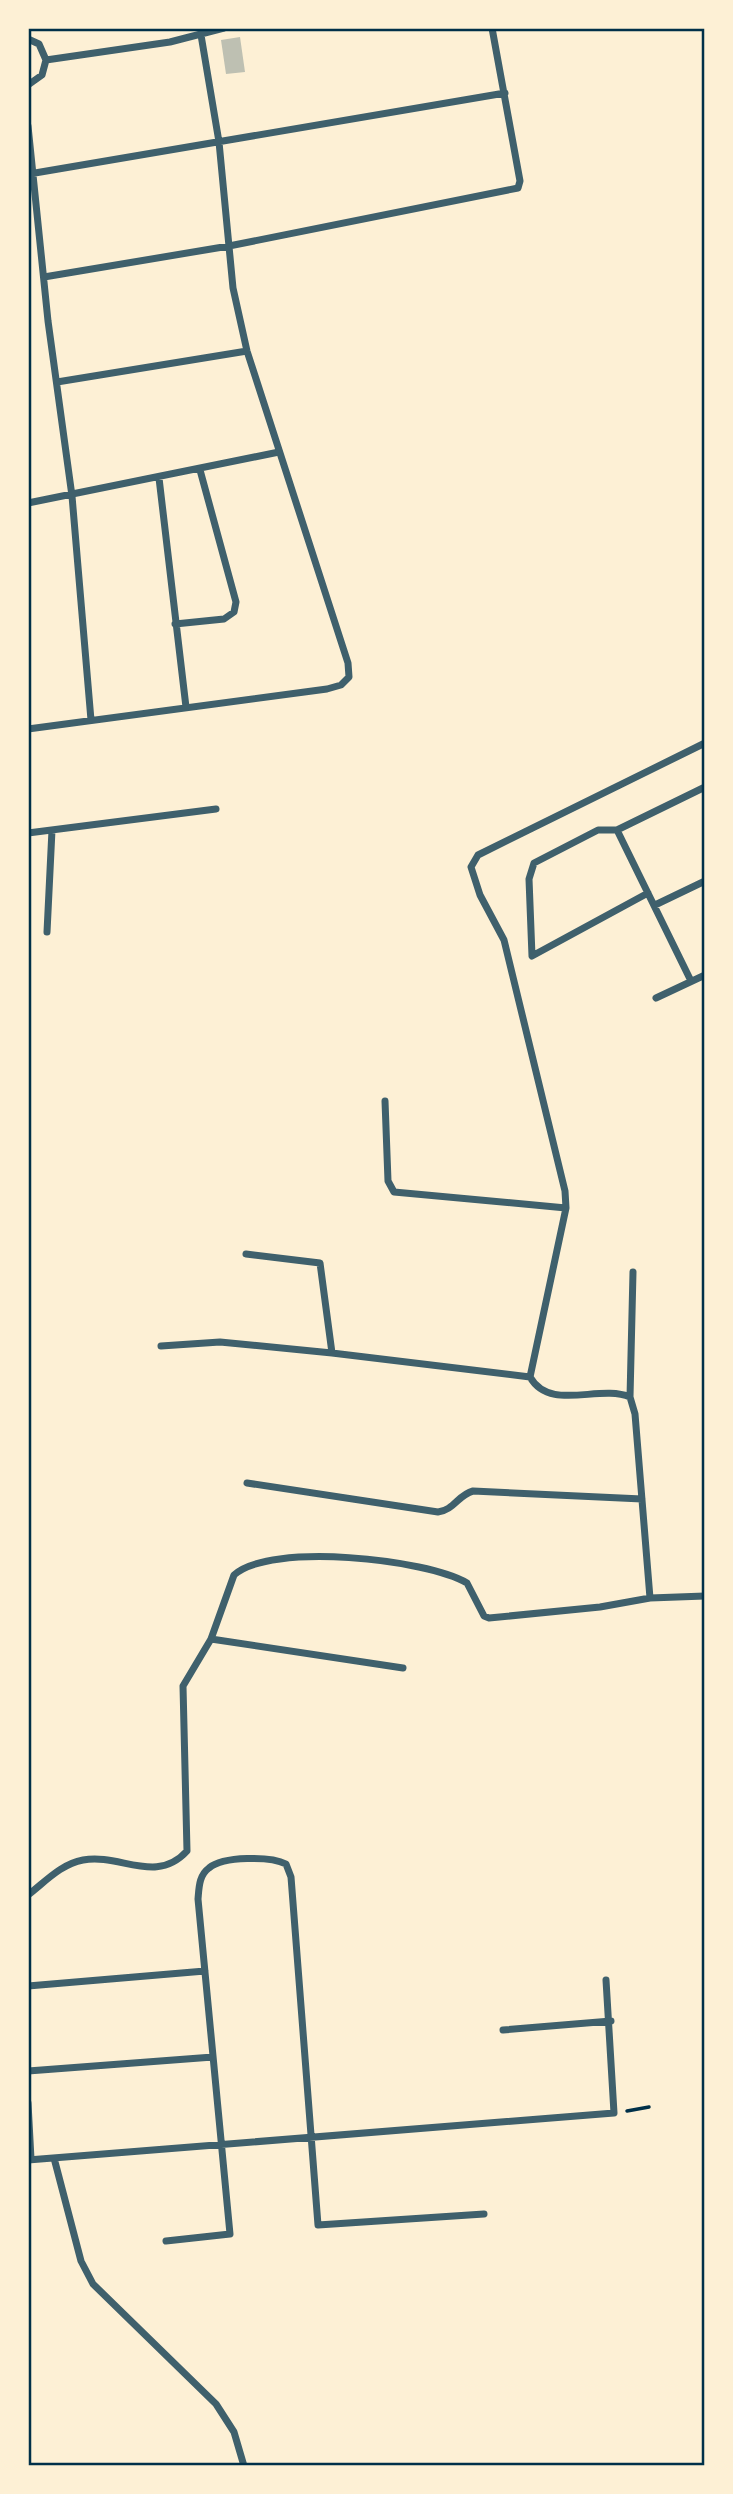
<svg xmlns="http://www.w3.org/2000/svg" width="733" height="2494" viewBox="0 0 733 2494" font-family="Barlow,sans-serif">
<rect width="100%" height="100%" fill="#fdf0d5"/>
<path fill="#bec0b2" d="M240,37L245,72L226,74L221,40Z"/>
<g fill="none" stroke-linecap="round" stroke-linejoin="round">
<path stroke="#003049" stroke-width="3.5" d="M627,2111L649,2107"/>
<path stroke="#3f606c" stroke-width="7" d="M28,39L39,44L46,60L42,75L28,85
M46,60L170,42L224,28
M28,126L48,321L72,496L91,720
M29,174L505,93
M44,277L229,246L518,188L520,181L492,28
M57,382L247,351
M159,478L186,707
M28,503L279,452
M175,624L224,619L234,612L236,602L200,470
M28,729L327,689L341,685L349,677L348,663L247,351L233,288L219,142L201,35
M617,830L691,981
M28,833L216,809
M648,893L532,956L529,879L534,863L598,830H617L705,787
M655,905L705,881
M47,932L52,830
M656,998L705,975
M385,1101L388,1181L394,1192L566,1208
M246,1254L320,1263L332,1353L530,1377
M161,1346L220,1342L332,1353
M630,1397L633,1272
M247,1483L438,1512C454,1510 458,1495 473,1491L642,1499
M650,1598L705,1596
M211,1639L403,1668
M28,1895C45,1882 61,1864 83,1860C120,1853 156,1885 187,1851L183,1686L211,1639L234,1575C270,1542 427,1559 467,1583L484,1616L489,1618L600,1607L650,1598L635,1414L630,1397C599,1384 550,1412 530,1377L566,1208L565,1191L504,940L480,895L471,867L478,855L705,743
M28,1986L205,1971
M503,2030L611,2021
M28,2071L213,2057
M28,2103L31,2159
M54,2158L81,2261L93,2284L216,2404L234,2432L244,2466
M28,2160L614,2113L606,1980
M166,2241L230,2234L198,1899C199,1888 199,1875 209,1868C223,1856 271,1856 286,1864L291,1877L318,2225L484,2214"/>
</g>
<rect width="733" height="2494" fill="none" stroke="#fdf0d5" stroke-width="60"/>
<rect x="30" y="30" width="673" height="2434" fill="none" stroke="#003049" stroke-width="2.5"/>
</svg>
